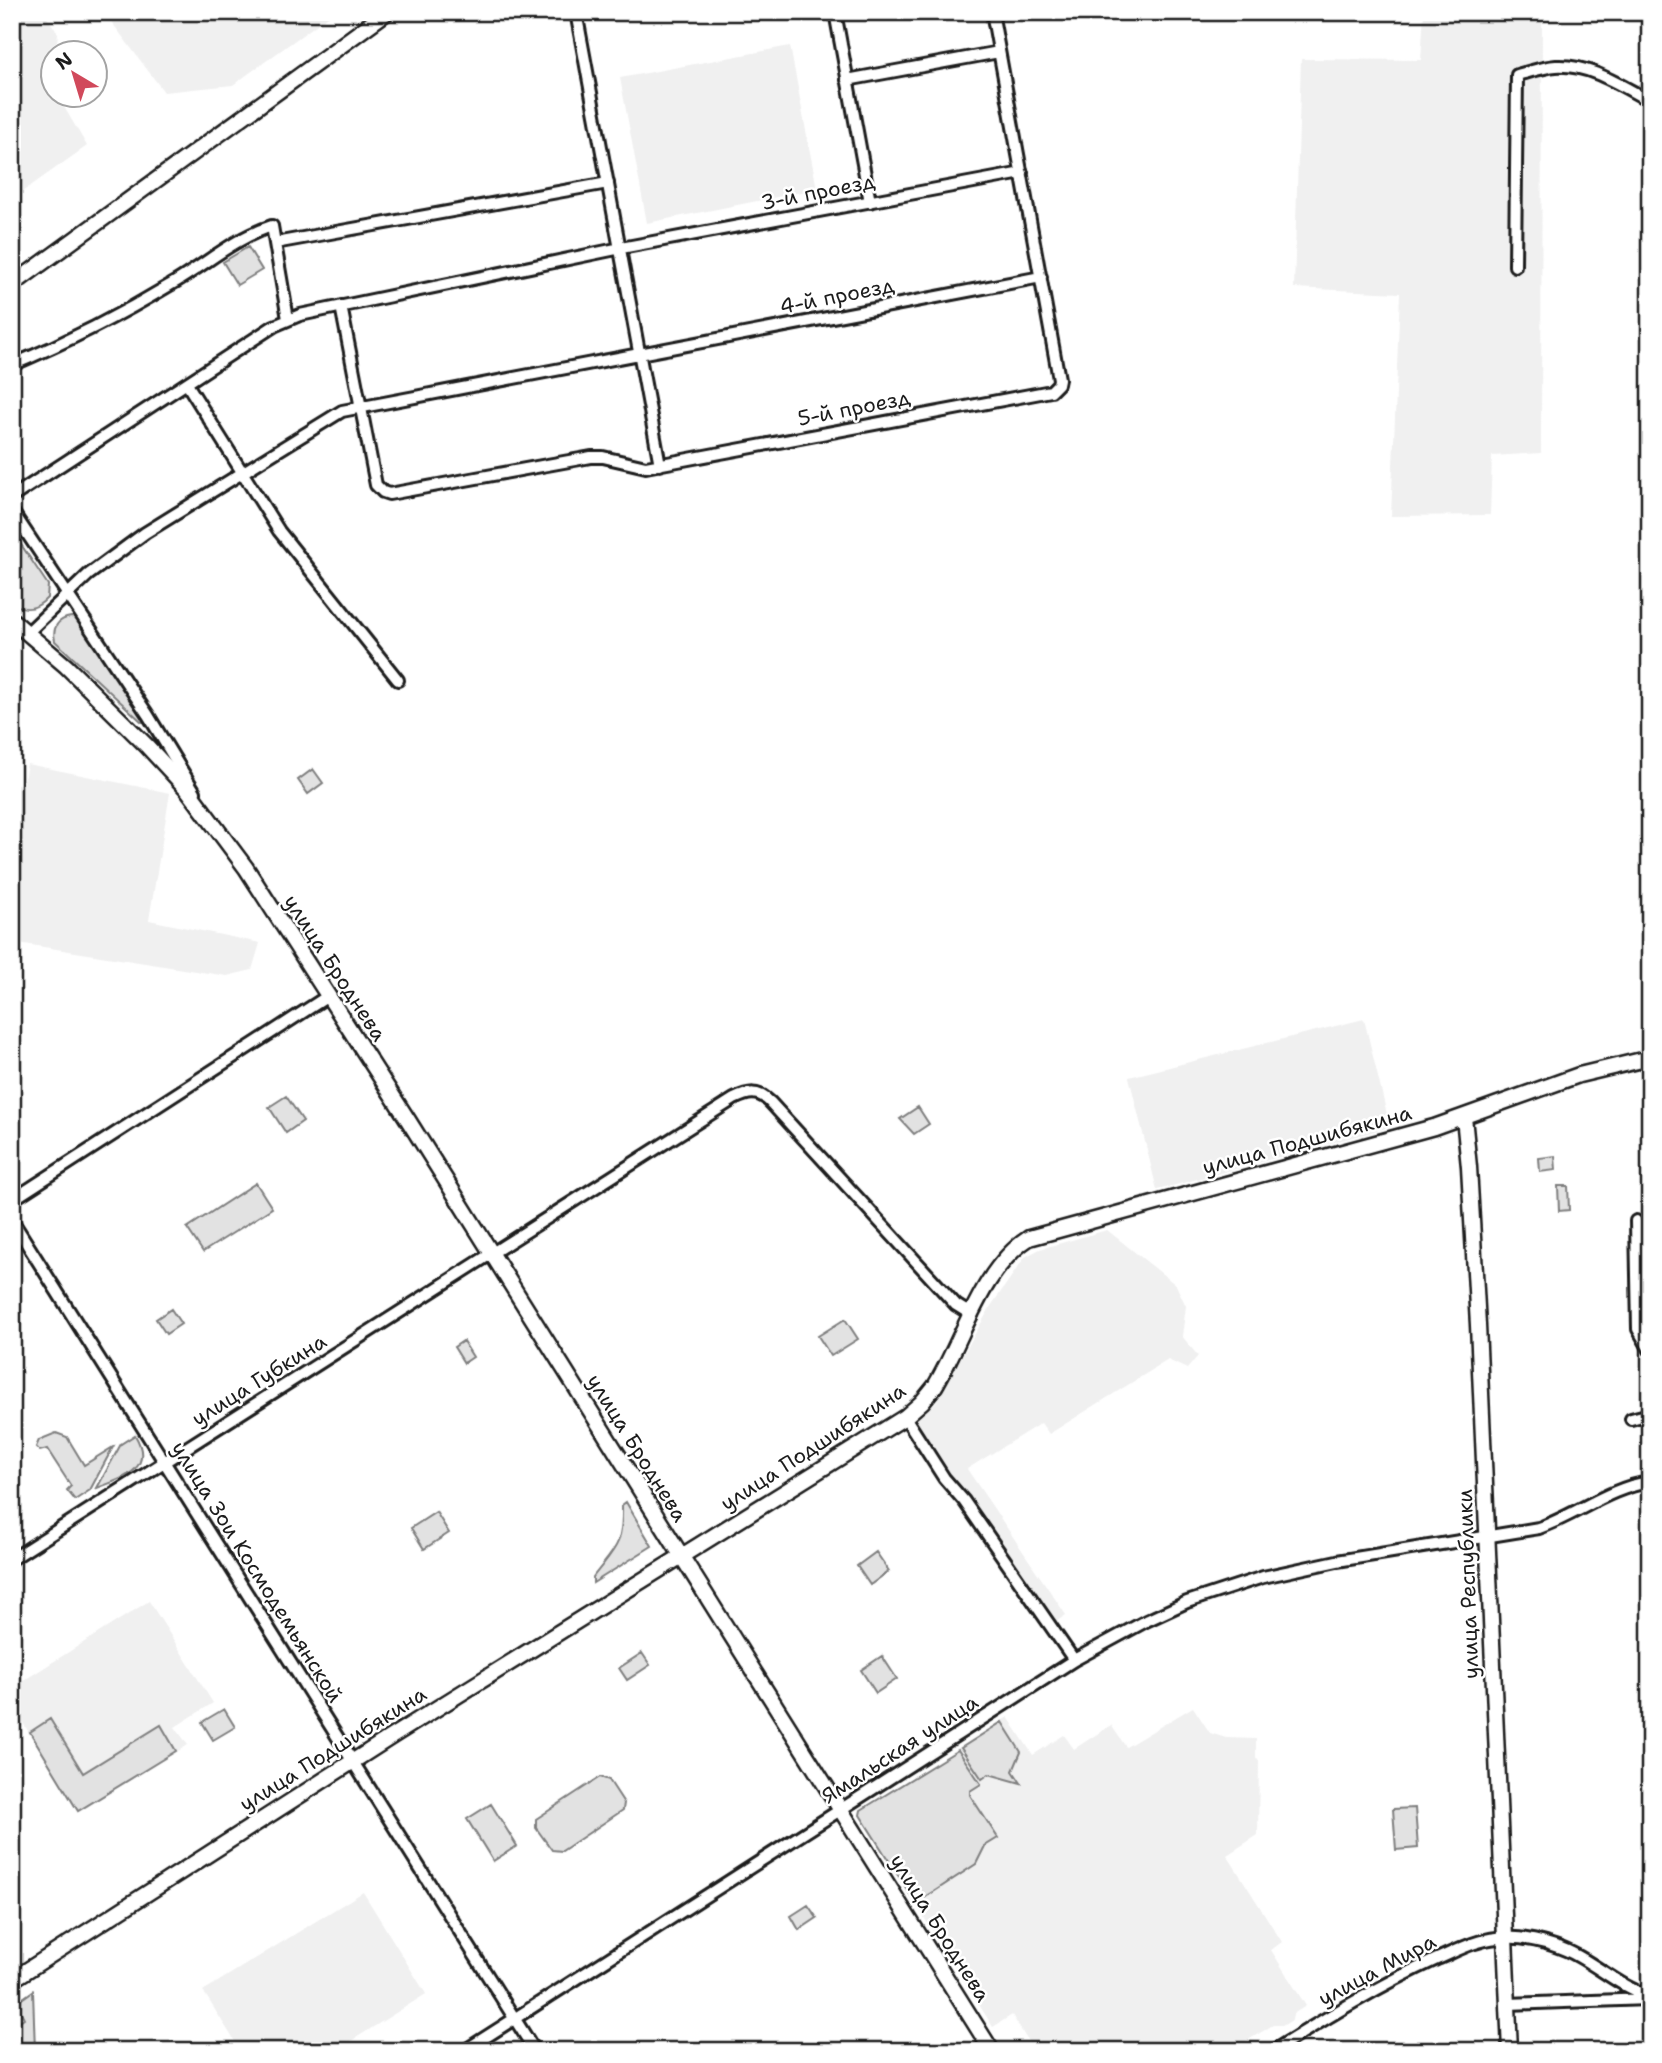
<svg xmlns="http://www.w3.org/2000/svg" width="1662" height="2063" viewBox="0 0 1662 2063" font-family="'Shantell Sans',sans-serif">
<rect width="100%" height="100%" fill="#fff"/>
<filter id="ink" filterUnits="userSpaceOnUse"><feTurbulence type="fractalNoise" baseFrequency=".0143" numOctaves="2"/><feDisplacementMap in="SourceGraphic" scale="14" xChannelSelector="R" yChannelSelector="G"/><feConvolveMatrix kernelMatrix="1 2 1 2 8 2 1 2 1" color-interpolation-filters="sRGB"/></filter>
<g filter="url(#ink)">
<path fill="#f0f0f0" d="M12,12H43L58,33L56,52H52V94L57,95L87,146L12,199Z
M104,12H334L233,85L164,92Z
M1424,12H1542L1541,453L1492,456L1490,515L1391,516L1400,293L1294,288L1301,59L1421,60Z
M790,46L817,189L647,223L620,78Z
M27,764L170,793L149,920L260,943L252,970L227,976L12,942V784L23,785Z
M1364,1019L1390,1127L1157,1190L1129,1077Z
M1107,1230L1176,1285L1186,1306L1182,1336L1198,1356L1187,1369L1168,1360L1049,1434L1041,1423L967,1469L1066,1615L1054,1623L913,1423L936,1402L991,1306L1025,1257L1040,1249Z
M149,1601L213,1703L175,1727L188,1745L78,1812L12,1705V1688Z
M1193,1707L1210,1733L1226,1738L1256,1739V1759L1259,1760L1258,1835L1227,1855L1282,1942L1271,1950L1306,2006L1293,2014L1292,2020L1284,2025H1273L1230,2051H1034L1012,2015L993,2027L859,1814L861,1809L1008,1717L1033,1755L1064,1735L1074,1749L1111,1725L1126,1747Z
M363,1892L426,1994L335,2051H241L203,1991Z"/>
<path fill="#e2e2e2" stroke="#7f7f7f" stroke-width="2" d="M248,247L262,270L237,285L223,262Z
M12,531L48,585L47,598C36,610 25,611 12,603Z
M71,617L80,619L146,719L145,722H142L55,641C52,627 58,619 71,617Z
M313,769L323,783L308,794L298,780Z
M286,1096L303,1121L286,1133L269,1107Z
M918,1107L929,1124L914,1134L900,1119Z
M1555,1156L1556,1170L1540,1172L1539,1158Z
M256,1183L272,1208L203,1252L187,1228Z
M1558,1186H1568L1569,1210L1559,1211Z
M171,1309L181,1324L166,1334L156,1319Z
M845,1319L858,1339L831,1356L818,1336Z
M463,1341L473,1357L464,1363L454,1347Z
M56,1433L67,1437L84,1465L113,1447L90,1490L75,1500L67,1490L71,1486L47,1449L40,1451L36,1447L39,1440Z
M135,1435C155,1469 124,1478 97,1488L121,1444Z
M626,1502L652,1546L593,1583V1577C616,1547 623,1546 622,1505Z
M436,1512L449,1533L424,1549L411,1528Z
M876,1552L889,1571L870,1585L857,1566Z
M642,1653L650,1665L627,1680L619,1668Z
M882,1656L897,1679L876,1693L861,1670Z
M224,1709L235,1727L213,1740L202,1722Z
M50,1719L83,1773L161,1725L176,1751L78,1811L30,1732Z
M1002,1722L1021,1752L1013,1771L1021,1783L989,1774L982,1779L961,1748Z
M958,1750L981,1784L970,1791V1795L998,1838L985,1846L976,1864L918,1902H915L860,1815L861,1810Z
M600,1777L609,1780L624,1803L623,1810L562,1851L552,1850L536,1828V1819Z
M491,1804L517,1846L493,1861L467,1819Z
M1415,1808L1418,1848L1396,1850L1393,1809Z
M808,1905L817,1918L799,1930L791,1916Z
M33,1991L35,2051H12V2026L24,2018L16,2003Z"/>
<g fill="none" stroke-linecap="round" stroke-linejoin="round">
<defs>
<path id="minor" d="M576,12L660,465
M835,12L870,202
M847,80L999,52
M275,243L608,183
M1515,266L1517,75C1530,72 1543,67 1556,66C1590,64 1621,86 1650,101
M341,306L376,485L383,492L389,494L591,457H603L646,467L1051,391L1058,384L1059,379L992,12
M12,365C67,342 119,316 170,285C205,265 234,238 272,226L288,319
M187,384L279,531L398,680
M12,497L274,326L300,315L621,248L1022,173
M12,511L148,715L195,792
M28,632L88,575L145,533L342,411L1041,277
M12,1200L328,996
M12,1220L535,2051
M1636,1221L1638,1329L1650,1350
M905,1417L944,1478L964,1501L1074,1660
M1631,1419L1650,1414
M12,1559L734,1099C749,1092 758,1090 770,1102L956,1305L972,1315
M1508,2004L1648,1999
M464,2051L1074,1660L1146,1621L1187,1602L1263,1577L1337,1561L1539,1528C1576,1515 1611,1487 1650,1482
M1273,2051C1326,2018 1380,1985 1437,1959C1456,1951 1476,1940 1497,1938C1517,1936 1537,1940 1555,1946C1590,1957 1615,1986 1650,1996"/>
<path id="major" d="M12,285L387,12
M12,620L66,666L147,746L187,789L246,868L408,1120L992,2051
M1464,1117L1469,1167L1478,1325L1510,2051
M12,1980L394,1735L905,1417L922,1402L935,1386C964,1338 981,1269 1029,1238L1434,1127L1579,1075L1650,1058"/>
</defs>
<use href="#minor" stroke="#1c1c1c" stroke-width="16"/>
<use href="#major" stroke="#1c1c1c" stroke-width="19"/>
<use href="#minor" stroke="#fff" stroke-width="10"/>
<use href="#major" stroke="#fff" stroke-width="14"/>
</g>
</g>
<g text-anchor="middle" stroke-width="5" stroke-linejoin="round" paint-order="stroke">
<g font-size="21" fill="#1c1c1c" stroke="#fff">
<text transform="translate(818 192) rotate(-11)" y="7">3-й проезд</text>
<text transform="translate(837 296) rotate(-11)" y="7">4-й проезд</text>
<text transform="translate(854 408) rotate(-11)" y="7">5-й проезд</text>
<text transform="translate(335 968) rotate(57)" y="7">улица Броднева</text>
<text transform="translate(1307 1140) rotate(-15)" y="7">улица Подшибякина</text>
<text transform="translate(259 1380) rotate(-32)" y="7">улица Губкина</text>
<text transform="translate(813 1447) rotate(-33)" y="7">улица Подшибякина</text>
<text transform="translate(637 1448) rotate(58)" y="7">улица Броднева</text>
<text transform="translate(257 1572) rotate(58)" y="7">улица Зои Космодемьянской</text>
<text transform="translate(1468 1584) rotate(-92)" y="7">улица Республики</text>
<text transform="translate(333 1749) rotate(-32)" y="7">улица Подшибякина</text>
<text transform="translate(900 1749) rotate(-33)" y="7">Ямальская улица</text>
<text transform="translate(940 1928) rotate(58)" y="7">улица Броднева</text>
<text transform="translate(1377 1970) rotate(-28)" y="7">улица Мира</text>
</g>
</g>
<rect width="1662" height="2063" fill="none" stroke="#fff" stroke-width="42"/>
<rect x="21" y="21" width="1620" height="2021" fill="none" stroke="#1c1c1c" stroke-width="2.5" filter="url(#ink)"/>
<g transform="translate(74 74) rotate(322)"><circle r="33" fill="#ffffff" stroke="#a4a4a4" stroke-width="2"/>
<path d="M0-5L12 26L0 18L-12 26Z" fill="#d1495b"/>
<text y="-10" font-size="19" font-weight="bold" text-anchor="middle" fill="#1c1c1c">N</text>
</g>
</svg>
